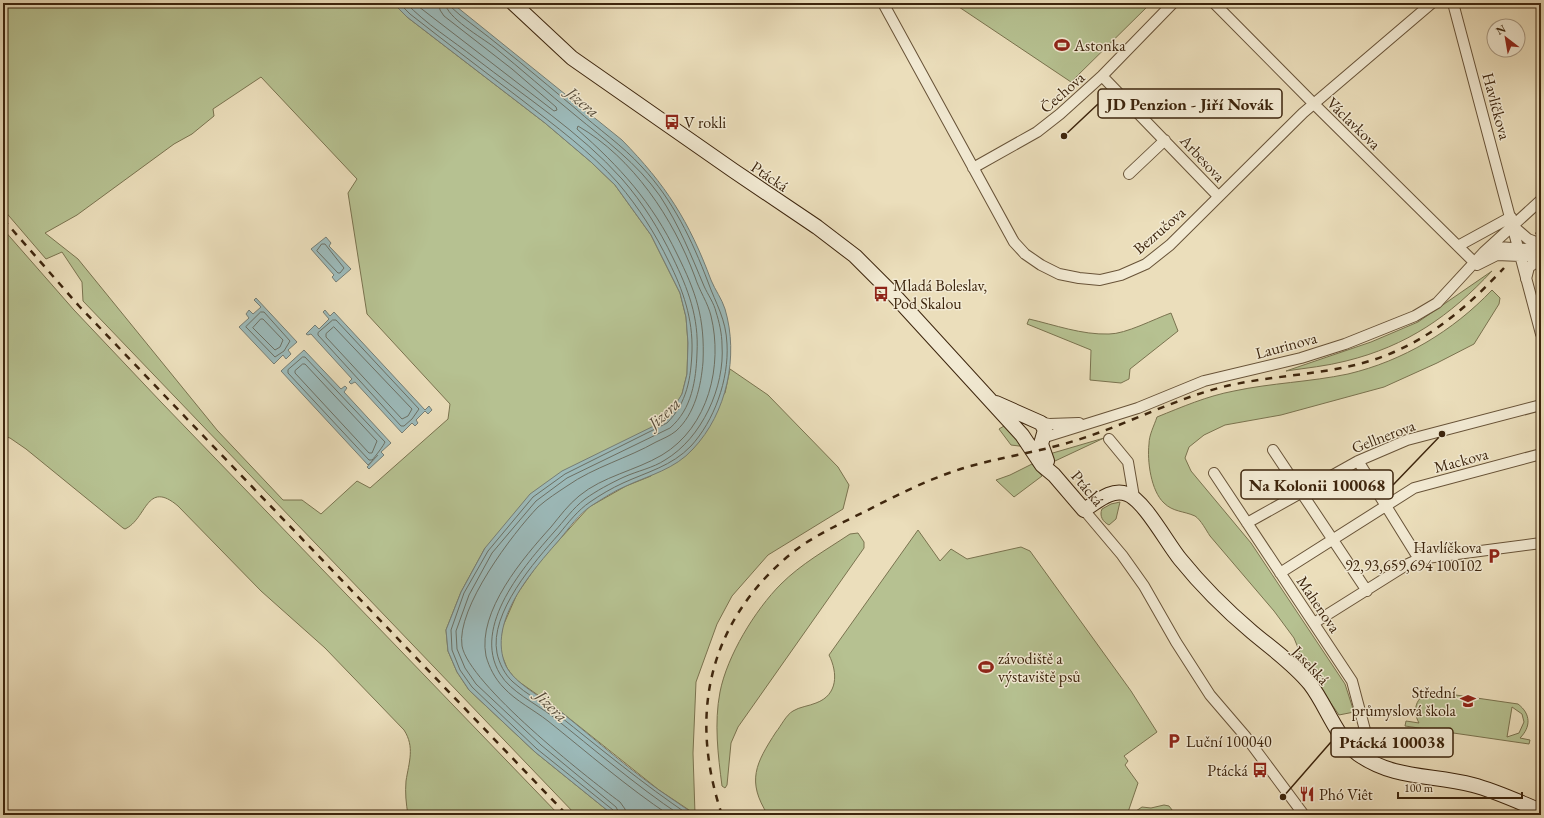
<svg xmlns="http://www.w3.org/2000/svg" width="1544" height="818" viewBox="0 0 1544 818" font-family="'EB Garamond',serif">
<rect width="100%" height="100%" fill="#ebdebb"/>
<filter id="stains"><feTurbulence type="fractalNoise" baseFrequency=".005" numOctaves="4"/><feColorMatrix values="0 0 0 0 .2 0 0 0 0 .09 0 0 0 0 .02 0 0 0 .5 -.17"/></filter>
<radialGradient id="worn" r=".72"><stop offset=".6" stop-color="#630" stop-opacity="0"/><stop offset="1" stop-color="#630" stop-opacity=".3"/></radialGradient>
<path fill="#b6c191" stroke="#7a734f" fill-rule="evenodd" d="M3,3H393L407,17L545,123L591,162L615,185L651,235L680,293L686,317L688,343L687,374L682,394L674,410L666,420L642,433L485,548L461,592L446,630L448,651L457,672L469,690L535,752L613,815H576L83,301L82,282L62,252L46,259L3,209ZM261,77L357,179L348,193L367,314L450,404L448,419L370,488L357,481L321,514L302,500H283L217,430L78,259L45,233L77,215L174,144L192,134L214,116L213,109Z
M953,3H1151L1071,82Z
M3,229L74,310L161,402L559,815H408C406,803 405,793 406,781C409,762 415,747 404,730L325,648L261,591L178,506C146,479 147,519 125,529L123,528L26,449L10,438L3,436Z
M1492,271C1450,316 1407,346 1346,361C1327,366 1306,368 1286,371L1371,342L1418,322Z
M1492,290L1500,298L1499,304L1474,344L1437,363L1384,387L1281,415L1225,425L1204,435L1189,447L1185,458L1191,471L1251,543L1345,684L1354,712L1339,715L1305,665L1294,638L1274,611L1210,536C1206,530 1201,520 1195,516C1184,511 1173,512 1164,503C1151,491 1147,461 1149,444C1149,435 1154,426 1157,417C1182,407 1207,396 1234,391C1271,383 1310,382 1348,374C1403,361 1453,331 1492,290Z
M1171,313L1178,331L1130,369L1129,379L1121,383L1090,380L1091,350L1027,324L1029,319C1055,325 1082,335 1109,334C1126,334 1154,319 1171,313Z
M730,369L768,395L838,467L849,485L843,509L768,555L732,596L717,624L696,682L693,753L695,814L659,790L555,707L515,679L507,668L501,653L500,641L503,626L517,594L540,561L589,507L626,486L651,476L725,393Z
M1004,426L1007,427L1027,447L1011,445L999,429Z
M1104,438L1055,461L1051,456L1046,455Z
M1032,464L1042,476L1014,497L996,480L1010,475Z
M1120,502L1116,519L1109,525C1103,522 1099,516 1102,509L1111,504Z
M918,530L940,561L951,549L967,559L1021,547L1030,551L1131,691L1157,732L1124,756L1128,761L1125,765L1138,783L1127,815H768C746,781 756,763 776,732C781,726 786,715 793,711C799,707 809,706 816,703C838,695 838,673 829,655Z
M858,533L864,542V548L738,727L731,743L727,785L725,788L722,786C718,755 714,723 720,692C727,656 755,610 781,584C801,564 826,550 850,534Z
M1435,692L1518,704C1531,714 1531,727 1520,738L1530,740L1529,744L1405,726L1406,721L1419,723C1411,709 1417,693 1435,692ZM1512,707L1522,714L1524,722L1519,733L1507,737Z
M1164,805L1169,806L1176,815H1130L1142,807L1151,808Z"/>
<path fill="#9cbaba" stroke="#767e75" d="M393,3H452L622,140C666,185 689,221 711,280C715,290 722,299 725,309C739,356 727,413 693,449C675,469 650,475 626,486C614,491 602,499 591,506C579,514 569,528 560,539C533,570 486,622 506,666C515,684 545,699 561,712C597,741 633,773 672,799C680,804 689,812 699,815H613L535,752L469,690L457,672L448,651L446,630L461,592L485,548L530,494L562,471L666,420L682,394L687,374L688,343L686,317L680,293L651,235L615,185L591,162L545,123L407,17Z
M326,237L331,243L329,246L351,269L336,282L332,277L334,275L311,249Z
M256,298L297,342L288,350L291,354L286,359L283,355L274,364L239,327L249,318L246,314L249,310L253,314L261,307L254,300Z
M325,310L330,316L334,312L425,410L429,406L432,410L428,414L425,411L416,420L418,423L415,426L412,423L402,433L355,382L351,384L349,382L352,379L311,334L308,335L306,334L315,325L319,329L329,319L323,312Z
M304,350L341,389L345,386L347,388L344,392L391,443L381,452L384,455L369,469L367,467L378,455L368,465L281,371Z"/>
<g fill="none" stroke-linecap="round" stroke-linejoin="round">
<path stroke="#6c7064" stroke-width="1" d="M399,3L410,14C447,43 485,72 522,100C555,126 591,152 618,183C639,208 655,233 669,262C683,290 693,319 692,351C691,378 687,403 667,423L565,474L533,497L488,551L464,593L451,630L452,650L460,670L472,687L537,749L613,810L615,815
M406,3C426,24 452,40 475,58C524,96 580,132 622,179C643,203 659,229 673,258C688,289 699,317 697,353C696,380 692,409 670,428L567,478L536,501L492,553L469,595L456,631L457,649L465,668L476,684L541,745L616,807L620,815
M414,3L554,111L557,110L556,107L512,69L444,16L440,10L439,3
M445,3C447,18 481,37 494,47C521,69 548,93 575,115C605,140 637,163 660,196C679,225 691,255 704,286C708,295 714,303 716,312C719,321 722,334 722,345C725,387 702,438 665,460C653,468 637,471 624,477C611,483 596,491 585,499C573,508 564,521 554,532C525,565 471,626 500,674C511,692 535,703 552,716C594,749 635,785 680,815
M450,3L451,7L460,15C500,45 538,77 576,109C598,129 622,145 642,167C673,200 692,240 708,282C716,304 726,319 727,344C729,380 714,421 691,446C672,466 647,472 623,483C612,488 600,495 590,502C578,510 568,523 559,534C535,561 489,613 497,653C499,663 505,675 513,682C526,694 543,703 557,714C601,749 643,784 689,815
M322,244H325L344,268L340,273H338L317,251Z
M261,312H264L290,341L284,351L275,357L246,327Z
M261,319H263L283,340L280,347L275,350L253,328Z
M333,320H336L419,409L412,419L404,426H401L318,335V333Z
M334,327L412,409L408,416L402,419L326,337V334Z
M303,357H305L385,442C384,445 375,457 372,460H369L288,373V370Z
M303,364H305L377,441L372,453H369L295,373V371Z
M626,815L625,809L620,802C586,777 469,684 462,646C456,608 513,533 538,507C547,499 558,492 567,486C594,467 628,458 656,442C662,439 670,436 676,431C695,414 701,386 703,362C705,318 696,292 677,254C652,202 620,167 577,129L578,126C633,158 673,218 695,277C699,290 708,303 711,316C723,365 709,427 662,455C635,471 603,476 579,496C568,505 560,516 551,527C524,557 477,611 486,656C489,667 495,679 504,688C516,701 534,710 548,721C588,753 627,787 669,815"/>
<defs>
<path id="street" d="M883,3L1014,242L1025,254L1041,265L1059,274L1079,278L1100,280L1121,275L1146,264L1170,245L1303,113L1432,3
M1214,3L1314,104L1475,263
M1453,3L1541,334
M1102,76L1218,196
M973,168L1037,132L1060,114L1102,76L1173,3
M1129,174L1165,140
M1513,226L1528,239L1541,244
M1458,246L1511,217
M1487,251L1498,247L1541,250
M1477,265L1497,255L1541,257
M1526,279L1529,267L1541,259
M1040,422L1049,424L1079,423
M1042,438L1138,408L1204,381L1301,358L1345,344L1415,316L1437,303L1484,252L1541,200
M1109,439L1128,462L1134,497
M1273,450L1367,591
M1358,461L1419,559
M1214,473L1352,681L1374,764
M1084,510L1122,555L1144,586L1176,642L1210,695L1246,737L1304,815
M1247,523L1358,461L1407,440L1541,405
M1280,573L1414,488L1541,454
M1314,623L1408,564L1419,559L1541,543"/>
<path id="secondary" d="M513,3L572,58L734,171L817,227L855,256L894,295L1022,435L1042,465L1054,475L1084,510C1097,502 1111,488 1127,494C1144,500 1167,543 1180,559C1201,585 1226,610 1252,632C1271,648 1294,664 1310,684C1327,706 1335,736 1358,754C1395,780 1432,774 1473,785C1496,791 1519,802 1541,811
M996,403L1041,423L1045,430L1041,444L1047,461"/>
</defs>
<use href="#street" stroke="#685338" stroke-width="12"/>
<use href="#secondary" stroke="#3d250d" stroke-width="16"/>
<use href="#street" stroke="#f2ead3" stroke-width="10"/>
<use href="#secondary" stroke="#f2ead3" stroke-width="14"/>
<path stroke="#3d250d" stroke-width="2.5" stroke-dasharray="7 7" stroke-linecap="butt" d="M3,219L79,306L166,397L567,815
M1536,234L1541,228
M722,815C689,717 707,626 787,557C810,537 840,524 866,511C893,497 921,483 949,473C990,458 1033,454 1074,441C1127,425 1177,397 1231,385C1286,373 1342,375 1394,352C1438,333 1472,302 1504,268"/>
</g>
<defs>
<symbol id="stadium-bare" viewBox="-9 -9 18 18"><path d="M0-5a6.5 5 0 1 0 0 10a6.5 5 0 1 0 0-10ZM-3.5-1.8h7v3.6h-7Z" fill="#8f2418" stroke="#f2ead3" stroke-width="2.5" paint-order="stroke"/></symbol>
<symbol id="bus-bare" viewBox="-9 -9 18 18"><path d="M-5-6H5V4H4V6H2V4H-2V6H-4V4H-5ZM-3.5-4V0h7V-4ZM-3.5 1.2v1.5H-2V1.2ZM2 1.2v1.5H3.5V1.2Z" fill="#8f2418" stroke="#f2ead3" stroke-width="2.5" paint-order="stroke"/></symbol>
<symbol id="parking-bare" viewBox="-9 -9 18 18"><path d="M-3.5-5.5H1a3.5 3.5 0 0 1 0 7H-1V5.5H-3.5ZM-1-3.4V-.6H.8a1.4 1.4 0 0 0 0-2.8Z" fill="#8f2418" stroke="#f2ead3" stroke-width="2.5" paint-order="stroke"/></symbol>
<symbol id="school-bare" viewBox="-9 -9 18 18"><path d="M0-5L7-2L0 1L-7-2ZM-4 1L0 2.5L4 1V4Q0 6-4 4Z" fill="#8f2418" stroke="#f2ead3" stroke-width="2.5" paint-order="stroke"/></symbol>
<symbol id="restaurant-bare" viewBox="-9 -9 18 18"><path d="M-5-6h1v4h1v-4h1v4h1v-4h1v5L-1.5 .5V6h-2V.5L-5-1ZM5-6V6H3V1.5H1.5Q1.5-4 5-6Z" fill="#8f2418" stroke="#f2ead3" stroke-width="2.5" paint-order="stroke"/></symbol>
</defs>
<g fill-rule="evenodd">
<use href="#stadium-bare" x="1051" y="34" width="22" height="22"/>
<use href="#bus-bare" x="661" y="111" width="22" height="22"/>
<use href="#bus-bare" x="870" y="283" width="22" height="22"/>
<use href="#parking-bare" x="1483" y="545" width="22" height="22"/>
<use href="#stadium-bare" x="975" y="656" width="22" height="22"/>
<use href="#school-bare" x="1457" y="690" width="22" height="22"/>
<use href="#parking-bare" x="1163" y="730" width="22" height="22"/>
<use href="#bus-bare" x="1249" y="759" width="22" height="22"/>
<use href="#restaurant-bare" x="1296" y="783" width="22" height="22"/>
</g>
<g text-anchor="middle" stroke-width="3" stroke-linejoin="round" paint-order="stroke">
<g font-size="16" fill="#3d250d" stroke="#f2ead3" text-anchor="start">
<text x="1074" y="51">Astonka</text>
<text x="684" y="128">V rokli</text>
<text x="893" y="291">Mladá Boleslav,<tspan x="893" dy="18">Pod Skalou</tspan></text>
<text x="1482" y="553" text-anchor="end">Havlíčkova<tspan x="1482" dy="18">92,93,659,694 100102</tspan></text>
<text x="998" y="664">závodiště a<tspan x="998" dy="18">výstaviště psů</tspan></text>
<text x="1456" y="698" text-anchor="end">Střední<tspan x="1456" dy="18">průmyslová škola</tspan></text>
<text x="1186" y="747">Luční 100040</text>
<text x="1248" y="776" text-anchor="end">Ptácká</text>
<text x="1319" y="800">Phó Viêt</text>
</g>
<g font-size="16" fill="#3d250d" stroke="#f2ead3">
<text transform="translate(1062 92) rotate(-41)" y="6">Čechova</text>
<text transform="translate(1497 106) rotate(75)" y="6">Havlíčkova</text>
<text transform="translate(1354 123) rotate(44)" y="6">Václavkova</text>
<text transform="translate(1203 158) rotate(47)" y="6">Arbesova</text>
<text transform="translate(770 176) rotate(34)" y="6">Ptácká</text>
<text transform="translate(1159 230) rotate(-41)" y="6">Bezručova</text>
<text transform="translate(1286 345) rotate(-15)" y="6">Laurinova</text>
<text transform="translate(1383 436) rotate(-21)" y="6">Gellnerova</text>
<text transform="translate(1461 460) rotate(-15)" y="6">Mackova</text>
<text transform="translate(1088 488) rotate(50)" y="6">Ptácká</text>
<text transform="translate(1319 604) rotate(56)" y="6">Mahenova</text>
<text transform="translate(1311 665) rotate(47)" y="6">Jaselská</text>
</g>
<g font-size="17" font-style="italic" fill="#554a38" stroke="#f2ead3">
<text transform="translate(583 102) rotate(40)" y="6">Jizera</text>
<text transform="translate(664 413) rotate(-43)" y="6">Jizera</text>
<text transform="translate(552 706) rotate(45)" y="6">Jizera</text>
</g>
</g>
<path fill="none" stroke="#3d250d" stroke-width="1.5" d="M1064 136L1098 104M1442 434L1393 485M1283 797L1331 742"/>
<g fill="#3d250d" stroke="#f2ead3" stroke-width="1.5">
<circle cx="1064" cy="136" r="4"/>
<circle cx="1442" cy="434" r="4"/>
<circle cx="1283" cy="797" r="4"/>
</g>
<g fill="#f2ead3" stroke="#3d250d" stroke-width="1.5">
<rect x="1098" y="89" width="184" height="29" rx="4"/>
<rect x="1241" y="470" width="152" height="29" rx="4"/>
<rect x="1331" y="728" width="122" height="29" rx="4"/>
</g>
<g font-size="17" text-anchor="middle" font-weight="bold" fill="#3d250d">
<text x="1190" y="110">JD Penzion - Jiří Novák</text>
<text x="1317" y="491">Na Kolonii 100068</text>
<text x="1392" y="748">Ptácká 100038</text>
</g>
<rect width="1544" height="818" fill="none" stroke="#ebdebb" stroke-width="16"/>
<rect x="4" y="4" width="1536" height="810" fill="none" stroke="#3d250d" stroke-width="2"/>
<rect x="8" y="8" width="1528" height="802" fill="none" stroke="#3d250d"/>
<g transform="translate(1506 38) rotate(329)"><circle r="19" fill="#f2ead3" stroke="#aa9b84"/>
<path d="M0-3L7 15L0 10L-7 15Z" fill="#8f2418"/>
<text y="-6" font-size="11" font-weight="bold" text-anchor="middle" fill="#3d250d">N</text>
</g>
<path d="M1398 792v6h124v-6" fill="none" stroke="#3d250d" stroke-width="2"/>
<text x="1404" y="792" font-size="12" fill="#3d250d" stroke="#f2ead3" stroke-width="3" paint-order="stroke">100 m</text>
<rect width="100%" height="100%" filter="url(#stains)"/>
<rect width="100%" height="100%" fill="url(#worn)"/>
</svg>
